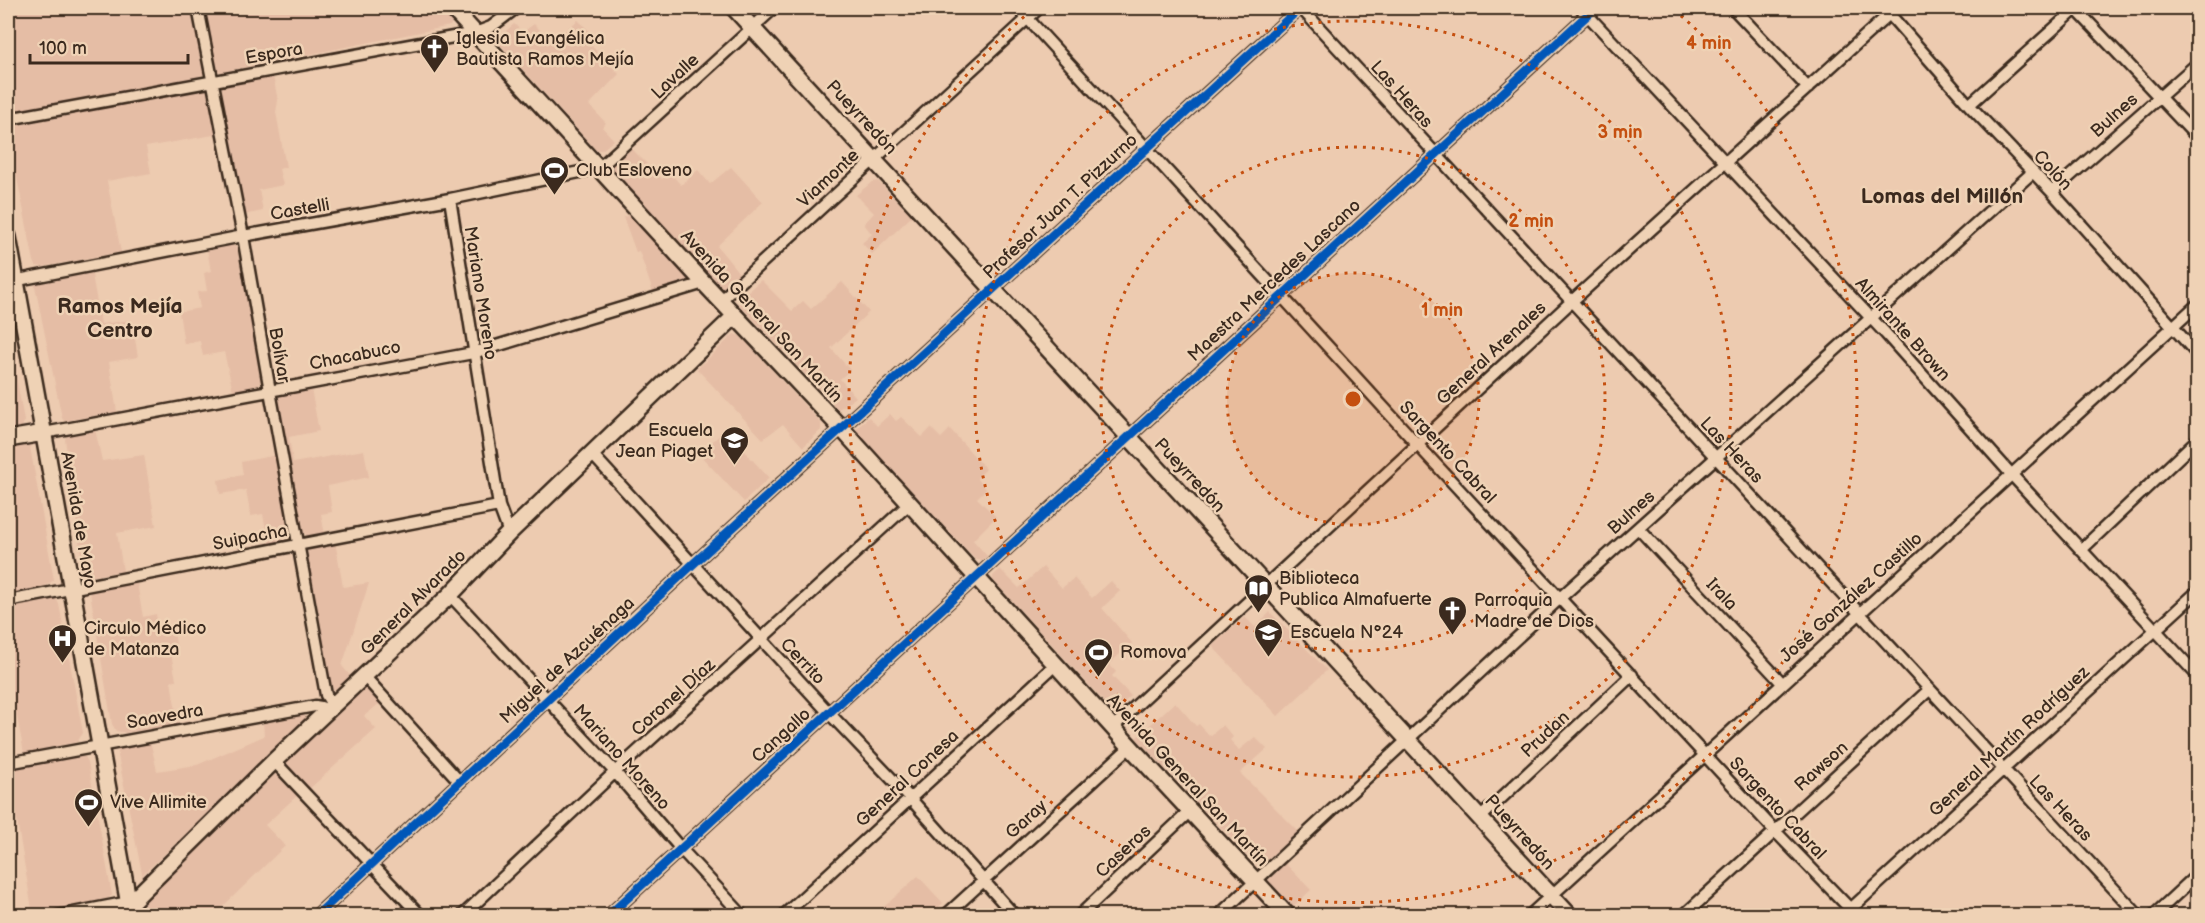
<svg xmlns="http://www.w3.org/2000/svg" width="2205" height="923" viewBox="0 0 2205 923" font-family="'Balsamiq Sans',sans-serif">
<rect width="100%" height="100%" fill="#edcbb0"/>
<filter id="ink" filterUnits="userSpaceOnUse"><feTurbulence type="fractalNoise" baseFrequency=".0167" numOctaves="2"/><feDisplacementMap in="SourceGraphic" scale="12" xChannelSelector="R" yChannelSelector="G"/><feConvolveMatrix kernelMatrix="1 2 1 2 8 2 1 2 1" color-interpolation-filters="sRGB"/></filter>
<g filter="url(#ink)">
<path fill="#e5bda5" d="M8,8H194L206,68L204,74L196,78L8,112Z
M203,8H441L453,21L450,26L222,72L214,69Z
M578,20L595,37L590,44L619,74L589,105L606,123L602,127L614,140L602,150H596L499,43V37L514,24L523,32L534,24L552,42Z
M273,76L278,101L276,112L286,167L279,169L283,185L259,190L263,211L243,215L220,92L222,87L226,84Z
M199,88L207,89L212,95L219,134L146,147L151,173L107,181L121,252L42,267L36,266L34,261L8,134L11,127Z
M632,149L662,179L670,173L681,185L698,170L710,184L731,167L763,202L717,246L739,273L725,287L718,288L607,166Z
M878,181L912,216L872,254L862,243L872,234L864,224L874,213L856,195L872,182Z
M633,214L691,275L688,282L653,292L639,251L636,252L623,217Z
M227,245L235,246L240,252L263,376L259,386L255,388L233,391L224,352L203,356L200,341L184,344L179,312L200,308L197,292L207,291L204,273L211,271L207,249Z
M91,269L101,324L132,320L138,357L109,362L117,412L64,421L62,418L35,286L38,279Z
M761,280L792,311L803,301L811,309L842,282L869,312L831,348L850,370L840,379L856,397L844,406L838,409L740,305L739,299Z
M8,329L24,421L21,430L8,433Z
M734,334L740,336L821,423V430L803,447L783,424L763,439L697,369Z
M311,389L319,431L289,437L293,463L364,450L369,477L328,486L332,512L321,514L325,535L311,537L306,535L300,529L276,404L277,399L286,393Z
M890,414L896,421L901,417L922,437L931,428L941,438L950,429L986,469L977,478L986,489L977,498L996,517L973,540L987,556L982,560H976L856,432L857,428L869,417L877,426Z
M95,429L102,461L144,455L156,526L117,533L123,571L88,577L84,575L65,439L69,433Z
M725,430L769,478L744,502L699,454Z
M27,443L30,447L54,580L44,587L8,594V444Z
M277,455L290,531L281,544L269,546L263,514L251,516L246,490L220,494L218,480L243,475L241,462Z
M335,541L343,587L369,583L342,666L352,678L341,689L337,690L331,688L307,556L309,548L312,546Z
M1043,567L1062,588L1074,578L1092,598L1111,581L1120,591L1102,608L1132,643L1109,664L1116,672L1112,676L1131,696L1116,709L1110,708L993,580V576L1000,569L1019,588Z
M136,578L143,617L156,614L158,628L173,625L177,651L171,653L176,680L171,681L178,724L126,733L116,731L112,724L90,592L92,588Z
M50,597L57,600L59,604L83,733L77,742L24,753L10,680H8V606Z
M1270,612L1327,670L1278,716L1212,646L1245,617L1255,627Z
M361,687L369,689L380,703L364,716L376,729L308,790L286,768L284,759Z
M1175,702L1196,726L1199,724L1210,736L1223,725L1233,737L1230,740L1239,750L1255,737L1267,749L1240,773L1299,832L1260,865H1257L1136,738Z
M303,714L306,718V723L143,874V878L118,756V747L150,740L157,771L197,765L264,736L263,720Z
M77,754L85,757L88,762L112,895L102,904L33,915L8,768Z
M275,770L300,793L265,825L285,846L214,915H146L144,903L271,772Z
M1285,863L1311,890L1289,910L1266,883Z
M918,876L943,903L929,915H875Z"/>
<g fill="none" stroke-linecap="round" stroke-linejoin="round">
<defs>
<path id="street" d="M198,8L243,236L270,391L326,695L333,706
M1018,8L1417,444L1775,831L1857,916
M1301,8L2139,916
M1581,8L1886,334L2011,474L2198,676
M1733,8L1808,88
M1884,8L1969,105L2052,192L2198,355
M2075,8L2198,138
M1969,105L2077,8
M8,119L475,33L491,27L516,8
M2052,192L2198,63
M450,199L499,506L509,533
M8,282L243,236L450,199L599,168L774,8
M720,301L1039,8
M44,433L473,353L704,283
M592,454L829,713L909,797L1015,916
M1638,528L1782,683
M2081,550L2198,439
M450,595L615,772L681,849L743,916
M8,601L499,506
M365,677L460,782
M1112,728L1571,302L1896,8
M274,761L421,916
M8,763L315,706L321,707L325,714
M1480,818L1632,675
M57,916L129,902
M316,916L692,565L1300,8
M462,916L615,772L909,504
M608,916L1595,8
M783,916L1055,665
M945,916L1130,747
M1079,916L1190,811
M1218,916L1560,598L2033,172
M1529,916L2198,304
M1683,916L1929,690
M1843,916L2198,591
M2153,916L2198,874"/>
<path id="secondary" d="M452,8L704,283L842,429L1136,753L1288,916
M734,8L1570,916
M8,237L131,916
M8,439L44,433
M117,916L274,761L450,595L509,533L735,316"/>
</defs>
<use href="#street" stroke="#3b2a1e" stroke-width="15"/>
<use href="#secondary" stroke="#3b2a1e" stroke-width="20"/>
<use href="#street" stroke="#efd2b5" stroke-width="10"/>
<use href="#secondary" stroke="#efd2b5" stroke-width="15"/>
<defs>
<path id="cycleway" d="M316,916L692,565L1300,8
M608,916L1595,8"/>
</defs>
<use href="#cycleway" stroke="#efd2b5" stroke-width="13"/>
<use href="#cycleway" stroke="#0057b8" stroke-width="9"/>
</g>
</g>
<circle cx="1353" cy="399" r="126" fill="#c55010" fill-opacity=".12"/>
<g fill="none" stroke="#c55010" stroke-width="3" stroke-dasharray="3 6">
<circle cx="1353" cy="399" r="126"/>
<circle cx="1353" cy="399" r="252"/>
<circle cx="1353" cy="399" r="378"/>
<path d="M1674 10A504 504 0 1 1 1032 10"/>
</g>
<defs>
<symbol id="church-pin" viewBox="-11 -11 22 30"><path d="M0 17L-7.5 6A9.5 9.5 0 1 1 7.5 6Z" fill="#3b2a1e" stroke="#efd2b5"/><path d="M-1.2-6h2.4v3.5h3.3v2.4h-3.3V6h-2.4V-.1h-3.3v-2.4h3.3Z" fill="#fff"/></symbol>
<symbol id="stadium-pin" viewBox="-11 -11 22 30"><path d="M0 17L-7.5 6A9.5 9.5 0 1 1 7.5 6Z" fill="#3b2a1e" stroke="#efd2b5"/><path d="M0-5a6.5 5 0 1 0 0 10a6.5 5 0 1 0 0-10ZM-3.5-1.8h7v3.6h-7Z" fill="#fff"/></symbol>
<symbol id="school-pin" viewBox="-11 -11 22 30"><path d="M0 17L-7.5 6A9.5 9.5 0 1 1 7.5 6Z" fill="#3b2a1e" stroke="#efd2b5"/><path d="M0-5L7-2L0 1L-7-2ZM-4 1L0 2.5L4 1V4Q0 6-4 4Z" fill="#fff"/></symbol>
<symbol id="library-pin" viewBox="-11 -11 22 30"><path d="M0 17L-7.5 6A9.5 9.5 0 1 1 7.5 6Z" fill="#3b2a1e" stroke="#efd2b5"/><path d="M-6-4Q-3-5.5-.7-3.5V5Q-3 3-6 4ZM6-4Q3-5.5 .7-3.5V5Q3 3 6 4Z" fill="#fff"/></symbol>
<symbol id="hospital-pin" viewBox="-11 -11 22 30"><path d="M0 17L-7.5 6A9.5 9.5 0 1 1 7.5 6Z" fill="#3b2a1e" stroke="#efd2b5"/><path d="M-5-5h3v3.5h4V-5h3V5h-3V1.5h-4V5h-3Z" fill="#fff"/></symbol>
</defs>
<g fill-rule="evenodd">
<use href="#church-pin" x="418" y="32" width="33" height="45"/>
<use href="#stadium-pin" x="538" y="154" width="33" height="45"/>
<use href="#school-pin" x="718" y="424" width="33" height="45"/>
<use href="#library-pin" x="1242" y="572" width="33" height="45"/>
<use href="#church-pin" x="1436" y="594" width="33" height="45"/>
<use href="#school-pin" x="1252" y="616" width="33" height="45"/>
<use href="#hospital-pin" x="46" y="622" width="33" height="45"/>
<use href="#stadium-pin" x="1082" y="636" width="33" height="45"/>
<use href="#stadium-pin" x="72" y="786" width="33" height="45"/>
</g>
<g text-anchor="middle" stroke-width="5" stroke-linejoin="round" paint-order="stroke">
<g font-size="18" fill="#3b2a1e" stroke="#efd2b5" text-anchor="start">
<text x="456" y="44">Iglesia Evangélica<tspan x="456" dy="21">Bautista Ramos Mejía</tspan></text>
<text x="576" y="176">Club Esloveno</text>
<text x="713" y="436" text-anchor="end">Escuela<tspan x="713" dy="21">Jean Piaget</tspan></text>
<text x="1279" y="584">Biblioteca<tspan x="1279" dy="21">Publica Almafuerte</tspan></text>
<text x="1474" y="606">Parroquia<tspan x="1474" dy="21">Madre de Dios</tspan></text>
<text x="84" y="634">Circulo Médico<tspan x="84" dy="21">de Matanza</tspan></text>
<text x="1290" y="638">Escuela N°24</text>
<text x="1120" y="658">Romova</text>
<text x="110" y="808">Vive Allimite</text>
</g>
<g font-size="18" fill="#3b2a1e" stroke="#efd2b5">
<text transform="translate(274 53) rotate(-10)" y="6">Espora</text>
<text transform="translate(675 76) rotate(-43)" y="6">Lavalle</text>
<text transform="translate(1402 94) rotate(48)" y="6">Las Heras</text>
<text transform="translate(2114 115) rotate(-42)" y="6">Bulnes</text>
<text transform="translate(862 117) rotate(47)" y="6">Pueyrredón</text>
<text transform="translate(2053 170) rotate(47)" y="6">Colón</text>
<text transform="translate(828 178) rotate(-43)" y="6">Viamonte</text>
<text transform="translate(1060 206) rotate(-43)" y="6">Profesor Juan T. Pizzurno</text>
<text transform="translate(300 209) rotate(-10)" y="6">Castelli</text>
<text transform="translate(1274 280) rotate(-43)" y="6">Maestra Mercedes Lascano</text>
<text transform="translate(481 293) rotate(81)" y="6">Mariano Moreno</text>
<text transform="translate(762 316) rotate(47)" y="6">Avenida General San Martín</text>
<text transform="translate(1903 329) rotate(48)" y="6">Almirante Brown</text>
<text transform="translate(1491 353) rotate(-43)" y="6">General Arenales</text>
<text transform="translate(280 355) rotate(80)" y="6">Bolívar</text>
<text transform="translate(355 355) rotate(-11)" y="6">Chacabuco</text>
<text transform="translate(1732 450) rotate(47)" y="6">Las Heras</text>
<text transform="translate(1448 452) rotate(47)" y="6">Sargento Cabral</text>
<text transform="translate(1190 475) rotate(47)" y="6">Pueyrredón</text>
<text transform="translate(1631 512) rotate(-42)" y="6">Bulnes</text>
<text transform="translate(79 520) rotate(80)" y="6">Avenida de Mayo</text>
<text transform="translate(250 537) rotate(-11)" y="6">Suipacha</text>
<text transform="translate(1722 594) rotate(47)" y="6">Irala</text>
<text transform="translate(1851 597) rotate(-42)" y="6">José González Castillo</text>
<text transform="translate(413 602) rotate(-45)" y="6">General Alvarado</text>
<text transform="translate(567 660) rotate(-43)" y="6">Miguel de Azcuénaga</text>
<text transform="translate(803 661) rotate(47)" y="6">Cerrito</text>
<text transform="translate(673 697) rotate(-42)" y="6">Coronel Díaz</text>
<text transform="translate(165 716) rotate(-10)" y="6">Saavedra</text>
<text transform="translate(1545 734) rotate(-43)" y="6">Prudan</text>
<text transform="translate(781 735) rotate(-42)" y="6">Cangallo</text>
<text transform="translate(2009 741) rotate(-43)" y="6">General Martín Rodríguez</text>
<text transform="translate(622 757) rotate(48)" y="6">Mariano Moreno</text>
<text transform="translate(1821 766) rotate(-42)" y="6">Rawson</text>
<text transform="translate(907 778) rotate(-43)" y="6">General Conesa</text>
<text transform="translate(1188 780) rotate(47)" y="6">Avenida General San Martín</text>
<text transform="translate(1778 808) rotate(47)" y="6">Sargento Cabral</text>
<text transform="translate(2061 808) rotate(47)" y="6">Las Heras</text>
<text transform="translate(1026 819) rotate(-42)" y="6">Garay</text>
<text transform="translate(1520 832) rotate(48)" y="6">Pueyrredón</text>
<text transform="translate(1123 851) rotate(-43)" y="6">Caseros</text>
</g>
<g font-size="21" font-weight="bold" fill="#3b2a1e" stroke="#efd2b5">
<text x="1942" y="203">Lomas del Millón</text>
<text x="120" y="313">Ramos Mejía<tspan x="120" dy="24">Centro</tspan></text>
</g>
</g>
<circle cx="1353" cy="399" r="9" fill="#c55010" stroke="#efd2b5" stroke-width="3"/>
<g font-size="18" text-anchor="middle" font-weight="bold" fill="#c55010" stroke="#efd2b5" stroke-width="5" stroke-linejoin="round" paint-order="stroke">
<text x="1709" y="49">4 min</text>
<text x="1620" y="138">3 min</text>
<text x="1531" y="227">2 min</text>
<text x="1442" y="316">1 min</text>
</g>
<rect width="2205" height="923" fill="none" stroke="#efd2b5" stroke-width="30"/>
<rect x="15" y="15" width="2175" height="893" fill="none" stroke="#3b2a1e" stroke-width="2" filter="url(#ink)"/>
<path d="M30 54v9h158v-9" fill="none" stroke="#3b2a1e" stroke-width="3"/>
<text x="39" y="54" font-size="18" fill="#3b2a1e" stroke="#efd2b5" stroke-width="4.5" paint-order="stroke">100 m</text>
</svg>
